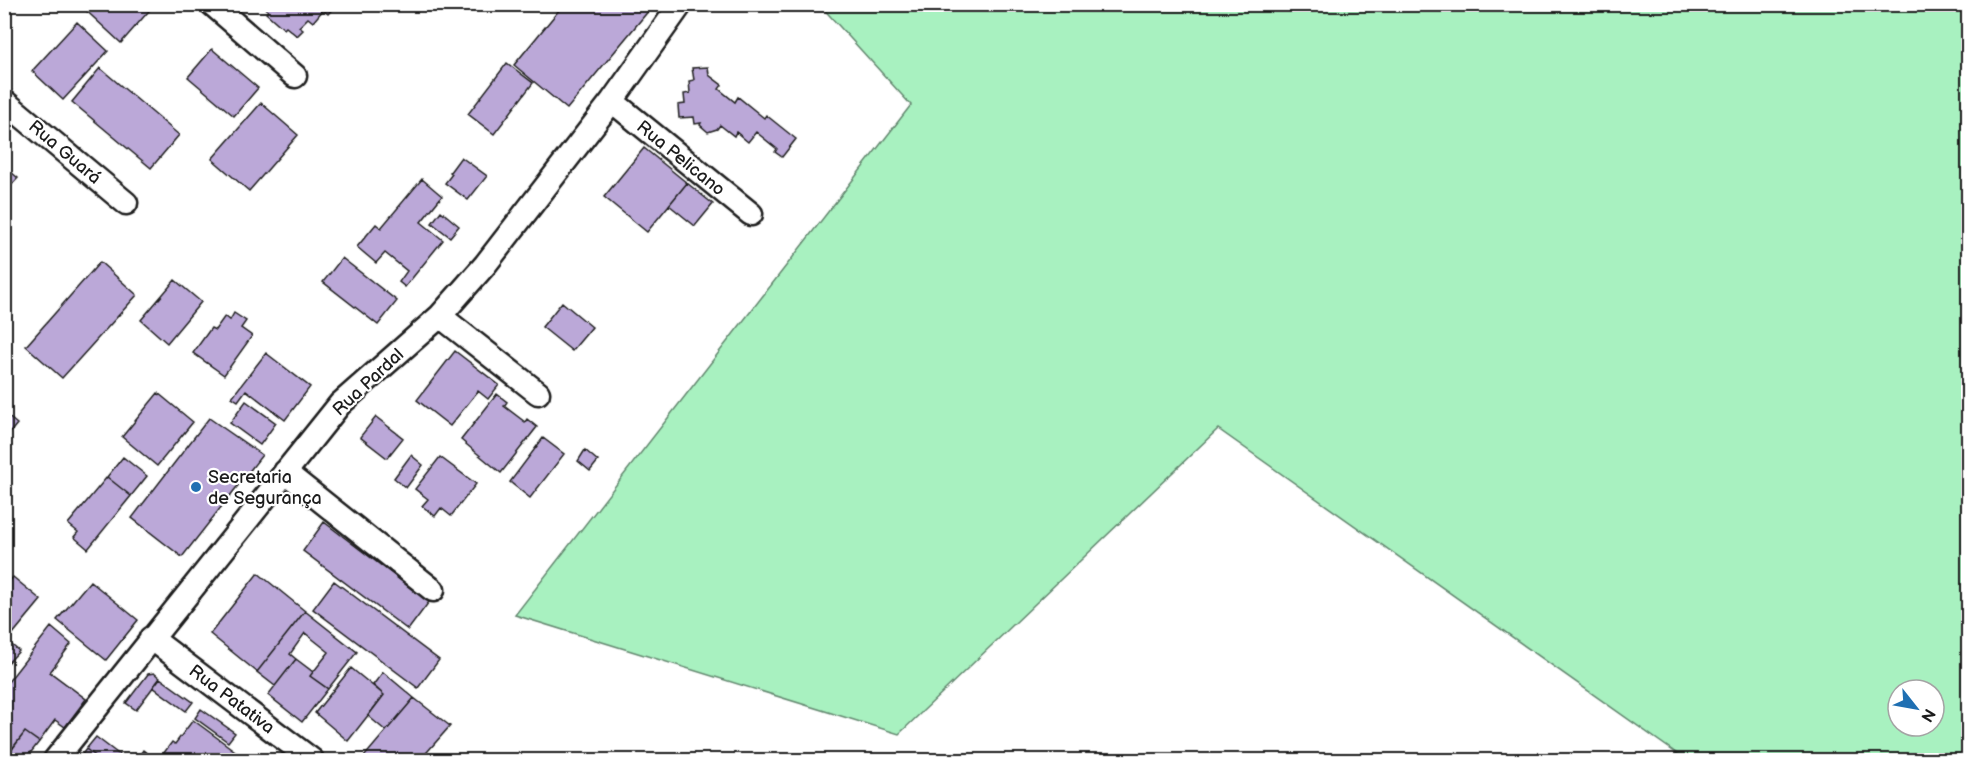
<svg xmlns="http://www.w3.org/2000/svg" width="1973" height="765" viewBox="0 0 1973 765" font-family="'Balsamiq Sans',sans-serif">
<rect width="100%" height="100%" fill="#fff"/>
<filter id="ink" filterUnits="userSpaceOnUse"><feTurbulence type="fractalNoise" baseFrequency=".0167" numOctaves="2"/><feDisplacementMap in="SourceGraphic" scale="12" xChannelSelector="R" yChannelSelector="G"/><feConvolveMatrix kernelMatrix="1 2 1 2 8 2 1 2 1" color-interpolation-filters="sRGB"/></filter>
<g filter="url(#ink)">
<path fill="#a8f1c0" stroke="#62866e" stroke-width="1.5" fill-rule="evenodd" d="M820,5H1968V760H1686L1218,429L899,734L515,615L911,105ZM1898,690H1934V726H1898Z"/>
<path fill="#bba8d8" stroke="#1c1c1c" stroke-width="1.5" d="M79,4H155L121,43Z
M261,4H337L328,14L323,10L313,22L308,18L299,27L303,30L297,36L286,27L284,29L266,13L268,11Z
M564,4H645L650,9L567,109L514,65Z
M77,22L108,51L63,100L32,71Z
M212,49L258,88L234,116L188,77Z
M507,63L533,83L494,134L468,114Z
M708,67L709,75L722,85L719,89L735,102L738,97L764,118L766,115L796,139L782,157L775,152L777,149L756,132L748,142L736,132L734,136L720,125L717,129L708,132L700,125L701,123L695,124L694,117L679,118L678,105L685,104L684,94L690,93L689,81L694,80L692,68Z
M100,68L179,135L151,168L72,102Z
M261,103L298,135L249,191L212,159Z
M644,148L687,183L647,232L604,197Z
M461,157L487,176L468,200L445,183L452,174L450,172Z
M4,166L18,178L4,193Z
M422,179L442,196L421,222L443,240L405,287L399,282L407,271L385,253L376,263L357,247L376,224L381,228Z
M687,183L713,204L695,226L669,205Z
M441,211L459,226L450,237L432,223Z
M342,258L397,301L378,325L323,282Z
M100,262L137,295L62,378L26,346Z
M175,280L201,302L167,343L141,320Z
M562,302L592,327L572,351L542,327Z
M234,313L246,321L241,328L252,336L224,375L193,353L211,328L215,330L225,316L230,320Z
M455,351L499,385L488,399L478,391L450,426L417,400Z
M266,353L310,387L285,420L246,390L238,401L232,397Z
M158,393L193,422L157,466L122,437Z
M497,394L507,402L504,406L525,422L527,419L537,427L501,473L461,440Z
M246,401L276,423L260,445L230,423Z
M4,413L17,424L4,440Z
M376,417L403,438L387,458L360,437Z
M209,418L262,455L182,557L132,518Z
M543,438L564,454L530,498L510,482Z
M585,450L598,461L590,471L578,461Z
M411,455L423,465L406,488L394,478Z
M123,457L147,476L131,496L107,477Z
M440,457L476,484L451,516L441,508L435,516L422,506L428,499L415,489Z
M107,477L131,496L88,549L74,537L78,532L68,524Z
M324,522L429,602L408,630L303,551Z
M258,573L305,611L257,672L210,634Z
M13,577L41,600L7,641L19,651L4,667V587Z
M90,581L138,620L106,660L57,620Z
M334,581L439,660L418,688L313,609Z
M305,611L357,652L328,689L310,676L329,652L305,633L290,654L296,659L275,686L257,672Z
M51,627L71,644L50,672L86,699L65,727L55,720L39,742L25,732L4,759V687Z
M296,659L313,672L310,676L328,689L302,722L268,695Z
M351,668L384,695L348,741L315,713Z
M383,672L414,698L386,731L368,716L384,695L373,685Z
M154,673L160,678L136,710L126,703L148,674Z
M160,678L193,702L186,711L153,687Z
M414,698L450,726L420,760H366L363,758Z
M201,709L235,733L228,742L195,718Z
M193,720L242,756L238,760H219L216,758L214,760H172L163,754L172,742L175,744Z
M25,732L39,742L25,760H4Z
M96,737L125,759L124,760H101L86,749Z
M86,749L101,760H78Z
M143,750L156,760H136Z"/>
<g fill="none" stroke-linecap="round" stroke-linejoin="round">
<defs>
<path id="minor" d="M212,4L295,76
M4,101L126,203
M612,101L751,214
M440,316L538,393
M285,472L433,590
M151,638L312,760
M55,760L340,404L440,316L485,265L612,101L681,4"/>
</defs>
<use href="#minor" stroke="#1c1c1c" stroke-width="27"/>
<use href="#minor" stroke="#fff" stroke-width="22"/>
</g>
</g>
<circle fill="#1f6fb2" stroke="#fff" stroke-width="2" cx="196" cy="487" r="6"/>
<g text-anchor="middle" stroke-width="4.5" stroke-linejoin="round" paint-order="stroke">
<g font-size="18" fill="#1c1c1c" stroke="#fff">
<text transform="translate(65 152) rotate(40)" y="6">Rua Guará</text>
<text transform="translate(681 158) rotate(39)" y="6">Rua Pelicano</text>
<text transform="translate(368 382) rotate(-43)" y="6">Rua Pardal</text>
<text transform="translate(232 699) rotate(37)" y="6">Rua Patativa</text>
</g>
<g font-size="18" fill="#1c1c1c" stroke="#fff" text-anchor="start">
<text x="208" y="483">Secretaria<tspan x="208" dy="21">de Segurança</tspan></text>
</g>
</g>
<rect width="1973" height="765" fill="none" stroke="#fff" stroke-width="24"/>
<rect x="12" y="12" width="1949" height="741" fill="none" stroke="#1c1c1c" stroke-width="2" filter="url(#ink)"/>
<g transform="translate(1916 708) rotate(121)"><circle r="28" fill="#ffffff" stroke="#a4a4a4" stroke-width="1.5"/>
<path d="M0-4.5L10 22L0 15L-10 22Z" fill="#1f6fb2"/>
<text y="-9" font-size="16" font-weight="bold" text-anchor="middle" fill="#1c1c1c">N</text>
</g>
</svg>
